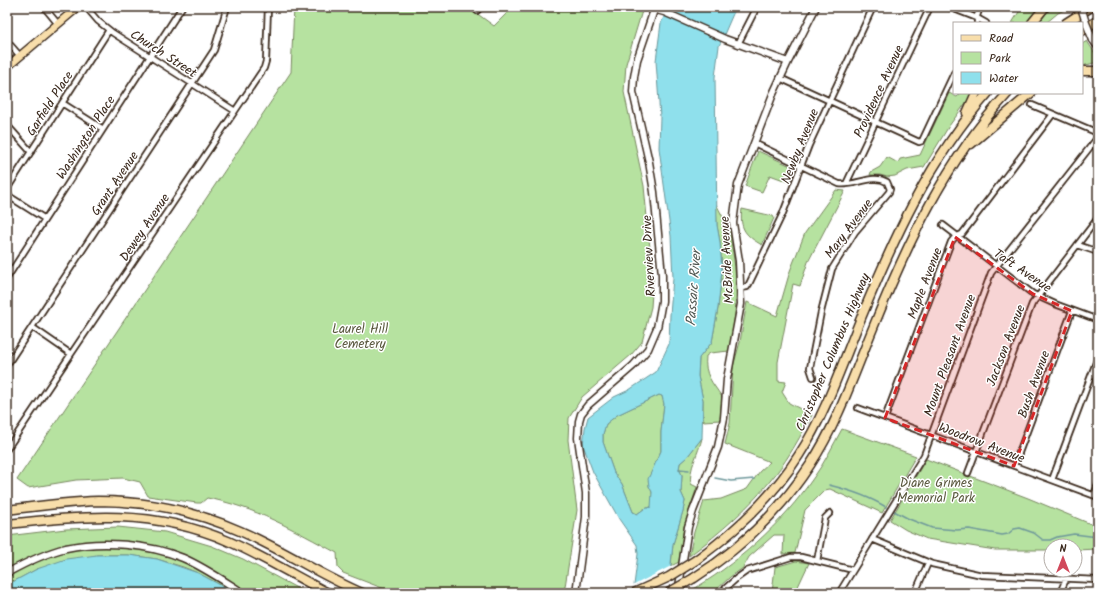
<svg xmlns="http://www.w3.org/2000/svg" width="1105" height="600" viewBox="0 0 1105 600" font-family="Kalam,sans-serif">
<rect width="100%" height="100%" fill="#fff"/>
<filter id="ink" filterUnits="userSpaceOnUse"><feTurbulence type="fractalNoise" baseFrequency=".025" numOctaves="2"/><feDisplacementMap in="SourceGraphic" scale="8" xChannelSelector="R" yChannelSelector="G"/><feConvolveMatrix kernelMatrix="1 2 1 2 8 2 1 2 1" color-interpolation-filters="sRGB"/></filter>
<g filter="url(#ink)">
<path fill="#b6e2a0" stroke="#78865f" d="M294,7H468L494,26L513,7H630L642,11L626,64L624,92L644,186L653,280L651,307L642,342L631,355L582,397L569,418L568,440L577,510L564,593H395L343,573L338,568L337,553C296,531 253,506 207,498L201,503H197L148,496L140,482L123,478L76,480L28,488L17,480L291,72Z
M1022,7H1041L1028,23H1012Z
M1051,7H1070L1058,13L1046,23H1039Z
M1087,41L1098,58V62L1082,66V44Z
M949,93L957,97L961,93H973L949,126L924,167L907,170L895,176L887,177L880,175H870L871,172L880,167L887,157L898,163L900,159L920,155Z
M758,151L795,168L789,182L770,175L762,192L745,186Z
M836,190L845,191L808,262L800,286L793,284L778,362V381L786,382L782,392L789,403L812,415C801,435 790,456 775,475C750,507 721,532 689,556L694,532L704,501L721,499L747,489L760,471L770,462L725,444L730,423L733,367L740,342L747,302L777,316L790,271L805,233Z
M716,204C720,211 724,219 727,226C731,234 731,245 733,253C739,291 736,315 729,351L710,353L706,356C704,375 712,382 722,397L720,420L703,421V400L698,376L699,358L712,342L718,308L722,270L720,242L717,226Z
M742,209L773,216L774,218L762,245C746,236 739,229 742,209Z
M659,395L662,396L664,404L661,432V451L655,463L649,486C653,492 654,499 651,507L644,509L637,514L633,512L622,484L614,473L603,442V434L606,424L617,415Z
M842,429L916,456L882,513L830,489L825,490L805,510L795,553L783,554L784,535H774L749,557L743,568L730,577L713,593H687C736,565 782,524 814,477C825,462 833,445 842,429Z
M702,438C699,453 688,469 691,484L697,487L684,526L679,562L671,566L673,544L683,511L685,501L681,492L682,475L679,469L680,463L687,457Z
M926,459L1028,498L1098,527V549L1075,550V546H1051V550H995L927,539L906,530L890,520Z
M118,527L165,532L212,546L243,559L306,593H235L198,573L183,567L157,559L128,555H97L37,569L7,585V536L66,529Z
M796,561L809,563L795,593H772L775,567Z"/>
<path fill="#8fe0ec" stroke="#6d979a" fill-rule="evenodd" d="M669,7H736L719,46L715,77L717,225L720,242L722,270L718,308L712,342L699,358L698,376L703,400L702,438L687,457L680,463L679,469L682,475L681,492L685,501L683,511L673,544L668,593H633L638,554L637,545L619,519L593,472L583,445L585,428L588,417L614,397L629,390L656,372L669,344L670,315L673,278L671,236L659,148L660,117L656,61L661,23ZM659,395L662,396L664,404L661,432V451L648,479L649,486L652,492L651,507L644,509L637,514L633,512L622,484L614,473L603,442V434L606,424L617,415Z
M97,555H129L157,559L198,573L235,593H7V585L37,569L66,559Z"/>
<path fill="#fff" d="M673,565L670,593H631L632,586Z"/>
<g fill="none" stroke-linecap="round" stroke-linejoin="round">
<path stroke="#6d979a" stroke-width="1.5" d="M679,469L689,470
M715,478L731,481L754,479
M829,485C849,490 868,496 886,507
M894,511L909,519L932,528L957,530L969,529L1002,535L1008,534L1014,529L1020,528L1034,533L1043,540H1050L1057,537L1074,534L1098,537"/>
<defs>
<path id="street" d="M44,7L58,24
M86,7L98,21L113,33L235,111
M949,7L977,18L986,23
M477,11L481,7
M977,23V16L980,7
M7,41L20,56
M738,44L757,7
M780,78L919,142L922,141L954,73
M62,103L103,129
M1032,105L1098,133
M7,125L31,152
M754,143L839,184C855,187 872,173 887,182L890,189L889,192L855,232L832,269L821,312L810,368L813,377
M846,184L930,7
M7,189L109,30
M7,195L45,219
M943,225L1033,294L1055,304L1098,320
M1077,245L1098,252
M7,278L182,7
M741,288L747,287L749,284L783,213L809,145L873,7
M32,327L71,354
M7,365L214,50L227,7
M858,408L1098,497
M885,418L951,242L955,237L962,234L1053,114
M7,449L264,68L266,61L268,7
M1014,466L1072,311
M968,473L1032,304L1098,218
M1052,480L1098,357
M1094,495L1098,485
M872,539L932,564L982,575L1098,580
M817,561L825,518L830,513
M720,593L737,578L747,571L791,557H801L853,570
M839,593L924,455L991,273L1098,137
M915,593L928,563
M1060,593L1066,579"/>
<path id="secondary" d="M646,7L664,12L725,39L788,62
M1093,40L1098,47
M7,573C25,563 46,553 66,548C102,540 149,544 183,558C204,567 224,581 243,593
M576,593L586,517V493L578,438L579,421L581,414L588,405L633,366L648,349L657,328L662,301V275L654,192L649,162L633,92L634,77L637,60L655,7
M678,593L688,527L693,511L718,447L724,418L727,379L741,304L739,261L733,223L738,185L773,94L788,62L816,7"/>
<path id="primary" d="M7,67L78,7"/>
<path id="highway" d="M1032,23L1045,7
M1066,23L1091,7
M1082,31L1098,20
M1082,71H1098
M967,113L976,93
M971,144L1031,93
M7,510C37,506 68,502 98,501C147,501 195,511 240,531C282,549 320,575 362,593
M7,524C85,515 154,509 228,541C262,556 295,576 328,593
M696,560C736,531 772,498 799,455C826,413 842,364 861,318C894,238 930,158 988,93
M694,578C740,549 780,511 810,465C838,423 854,374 873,328C907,244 946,160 1008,93"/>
</defs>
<use href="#street" stroke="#3b2a1e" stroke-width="8"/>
<use href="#secondary" stroke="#3b2a1e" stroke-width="9"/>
<use href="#primary" stroke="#3b2a1e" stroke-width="10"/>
<use href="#highway" stroke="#3b2a1e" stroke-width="11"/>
<use href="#street" stroke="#fff" stroke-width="4.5"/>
<use href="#secondary" stroke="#fff" stroke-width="6"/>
<use href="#primary" stroke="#f8deab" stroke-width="7"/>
<use href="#highway" stroke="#f8deab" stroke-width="8"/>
<defs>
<path id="secondary-bridge" d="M1081,7L1086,23L1093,40"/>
<path id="highway-bridge" d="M634,593L669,577L696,560
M668,593L694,578"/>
</defs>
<use href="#secondary-bridge" stroke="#3b2a1e" stroke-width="9" stroke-linecap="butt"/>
<use href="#highway-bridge" stroke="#3b2a1e" stroke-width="11" stroke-linecap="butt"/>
<use href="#secondary-bridge" stroke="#fff" stroke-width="6"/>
<use href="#highway-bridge" stroke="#f8deab" stroke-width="8"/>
</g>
</g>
<path fill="#d62828" fill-opacity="0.2" stroke="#d62828" stroke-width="3" stroke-dasharray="8 5" stroke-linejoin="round" d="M955,237L1033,294L1072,311L1014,466L885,418Z"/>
<g text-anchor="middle" stroke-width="3" stroke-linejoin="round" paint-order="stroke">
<g font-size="13" fill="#3b2a1e" stroke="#fff">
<text transform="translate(164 53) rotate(33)" y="5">Church Street</text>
<text transform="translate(878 91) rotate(-65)" y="5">Providence Avenue</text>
<text transform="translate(49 103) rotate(-57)" y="5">Garfield Place</text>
<text transform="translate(85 137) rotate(-57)" y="5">Washington Place</text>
<text transform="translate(799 146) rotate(-68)" y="5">Newby Avenue</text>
<text transform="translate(114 183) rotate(-56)" y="5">Grant Avenue</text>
<text transform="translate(144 227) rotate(-56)" y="5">Dewey Avenue</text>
<text transform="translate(848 228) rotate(-53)" y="5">Mary Avenue</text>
<text transform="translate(648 256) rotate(-93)" y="5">Riverview Drive</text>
<text transform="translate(726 260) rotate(-93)" y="5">McBride Avenue</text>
<text transform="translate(1023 270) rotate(34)" y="5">Taft Avenue</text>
<text transform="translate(924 283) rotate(-69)" y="5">Maple Avenue</text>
<text transform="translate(1005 345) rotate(-69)" y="5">Jackson Avenue</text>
<text transform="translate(832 352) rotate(-67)" y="5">Christopher Columbus Highway</text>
<text transform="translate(949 355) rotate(-70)" y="5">Mount Pleasant Avenue</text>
<text transform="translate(1033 384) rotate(-70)" y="5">Bush Avenue</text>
<text transform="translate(982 442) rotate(21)" y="5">Woodrow Avenue</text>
</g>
<g font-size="13" fill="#5a583e" stroke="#fff">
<text x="360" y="333">Laurel Hill<tspan x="360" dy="15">Cemetery</tspan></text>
<text x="936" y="487">Diane Grimes<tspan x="936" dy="15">Memorial Park</tspan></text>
</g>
<g font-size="14" font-style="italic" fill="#505852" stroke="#fff">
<text transform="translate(693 288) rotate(-86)" y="5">Passaic River</text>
</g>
</g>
<rect width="1105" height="600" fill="none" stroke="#fff" stroke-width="24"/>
<rect x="12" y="12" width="1081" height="576" fill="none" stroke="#3b2a1e" stroke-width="1.5" filter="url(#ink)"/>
<rect x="953" y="22" width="130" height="72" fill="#ffffff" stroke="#b1aaa5"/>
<rect x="961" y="35" width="20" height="6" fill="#f8deab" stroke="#b1aaa5"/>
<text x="989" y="42" font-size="12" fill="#3b2a1e">Road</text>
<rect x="961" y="52" width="20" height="12" fill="#b6e2a0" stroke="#b1aaa5"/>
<text x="989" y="62" font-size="12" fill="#3b2a1e">Park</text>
<rect x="961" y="72" width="20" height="12" fill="#8fe0ec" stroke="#b1aaa5"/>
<text x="989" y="82" font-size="12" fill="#3b2a1e">Water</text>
<g transform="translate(1063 558)"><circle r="19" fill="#ffffff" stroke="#b1aaa5"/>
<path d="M0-3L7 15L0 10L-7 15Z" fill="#d1495b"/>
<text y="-6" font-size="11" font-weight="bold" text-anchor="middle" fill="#3b2a1e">N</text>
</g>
</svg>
